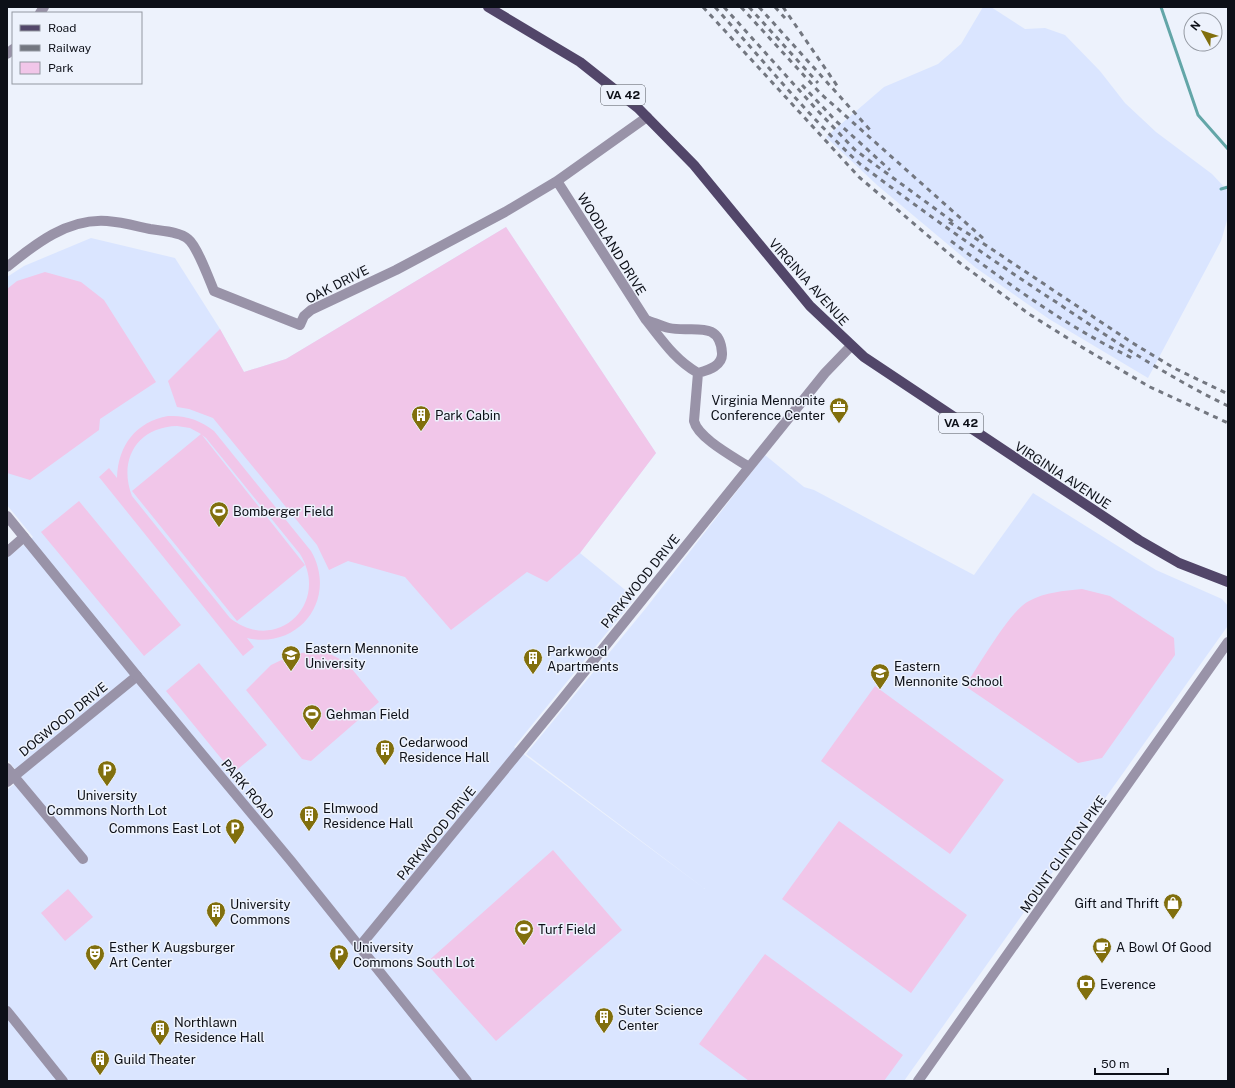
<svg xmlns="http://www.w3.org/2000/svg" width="1235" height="1088" viewBox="0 0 1235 1088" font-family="'Public Sans',sans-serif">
<rect width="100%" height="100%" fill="#edf2fc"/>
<path fill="#dae5ff" d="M983,7H991L1025,29L1045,28L1065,35L1100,71L1125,103L1156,132L1212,174L1228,191V217L1221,241L1148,378L1049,319L976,268L877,185L826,137L884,87L938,64L961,44Z
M506,227L656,453L580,553L635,598L514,747L705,889L526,754L646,608L765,455L804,487L814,490L974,575L1033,493L1156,570L1222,599L1228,606L1227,627L904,1081H7V790L22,778L7,759V558L33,537L7,505V277L24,266L91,238L175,258L220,329L244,372L286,359Z"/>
<path fill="#f1c6e9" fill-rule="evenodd" d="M506,227L656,453L580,553L547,582L527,572L451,630L405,577L348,561L329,570L317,545L213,418L189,409L177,407L168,381L220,329L244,372L286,359Z
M45,272L81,282L104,300L156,382L100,419L99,430L30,480L7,473V289L17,281Z
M168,416C186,415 200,420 214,431L311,551C338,598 300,650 247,638L254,647L243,656L99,477L109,468L117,478C118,445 136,422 168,416ZM177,426L190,428L201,434L132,491L237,621L305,565L202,435L206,438L300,554C331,604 276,655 230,618L132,496C118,460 137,427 177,426Z
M79,501L181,625L144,656L41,532Z
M1082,589L1110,596L1174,638L1175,655L1102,758L1078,763L965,686C978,667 1010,610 1029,601C1046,592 1063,591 1082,589Z
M323,650L347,663L379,702L311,761L302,759L246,690L271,665L294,654Z
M199,663L267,745L233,773L166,691Z
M875,686L1004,780L950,854L821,761Z
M839,821L967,915L911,993L782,899Z
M553,850L622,930L496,1041L426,963Z
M68,889L93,917L65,941L41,913Z
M765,954L903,1055L884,1081H749L699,1044Z"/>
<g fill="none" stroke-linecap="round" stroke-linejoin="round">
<path stroke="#63a6a8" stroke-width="3" d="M1161,7L1198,115L1228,149
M1221,189L1228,187"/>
<path stroke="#9993a8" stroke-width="10" d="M40,13L44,7
M7,54L13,49
M557,181L646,320C653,322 661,326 669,328C691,333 720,319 722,353C723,366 708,370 698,373C675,360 662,340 646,320
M7,267C35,244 68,218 107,221C122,222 136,226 150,229C161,231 179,231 188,239C197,246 209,279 214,291L300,325L304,316L311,310L396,270L505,212L557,181L647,117
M698,373L694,421C698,438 734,457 749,467
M7,552L24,537
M7,768L83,859
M7,782L137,676
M360,946L560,702L825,373L851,346
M7,1011L63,1081"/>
<path stroke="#9993a8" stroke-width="10" d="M7,516L137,676L291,861L467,1081
M918,1081L1228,642"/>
<path stroke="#524669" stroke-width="10" d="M488,7L580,62L638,108L694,165L810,306L864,357L1139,540L1179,563L1228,582"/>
<path stroke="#737780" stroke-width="3" stroke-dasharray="5 5" stroke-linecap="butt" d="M703,7L859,177L960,263L1029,314L1085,349L1150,387L1228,423
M715,7C763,60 808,116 860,164C925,213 991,260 1059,304C1114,341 1168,377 1228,406
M724,7L818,111L855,150L956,224
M741,7L821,94L984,239
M749,7L818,83
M759,7L872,132
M775,7L785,18
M783,7L838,87
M802,85L836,121L890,170
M949,222L972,236L1131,342L1174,368L1228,394
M951,241C1010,285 1067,327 1134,359"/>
</g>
<defs>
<symbol id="office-pin" viewBox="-11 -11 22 30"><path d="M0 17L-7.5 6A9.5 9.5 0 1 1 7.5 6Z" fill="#816f0d" stroke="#edf2fc"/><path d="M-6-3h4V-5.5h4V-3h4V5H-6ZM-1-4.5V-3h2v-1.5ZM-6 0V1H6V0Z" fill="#fff"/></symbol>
<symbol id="building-pin" viewBox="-11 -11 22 30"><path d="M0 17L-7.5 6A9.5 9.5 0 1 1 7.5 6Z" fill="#816f0d" stroke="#edf2fc"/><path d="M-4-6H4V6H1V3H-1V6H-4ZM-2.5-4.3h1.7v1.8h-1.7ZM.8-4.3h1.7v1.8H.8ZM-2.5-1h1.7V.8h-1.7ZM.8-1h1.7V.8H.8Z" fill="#fff"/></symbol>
<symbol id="stadium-pin" viewBox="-11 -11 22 30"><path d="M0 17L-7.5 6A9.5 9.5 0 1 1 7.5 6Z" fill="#816f0d" stroke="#edf2fc"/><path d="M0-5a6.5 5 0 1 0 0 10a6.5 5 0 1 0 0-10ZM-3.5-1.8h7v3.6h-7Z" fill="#fff"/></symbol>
<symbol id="university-pin" viewBox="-11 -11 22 30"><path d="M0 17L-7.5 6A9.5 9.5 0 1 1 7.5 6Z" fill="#816f0d" stroke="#edf2fc"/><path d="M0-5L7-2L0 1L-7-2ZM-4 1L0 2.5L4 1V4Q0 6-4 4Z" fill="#fff"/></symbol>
<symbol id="school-pin" viewBox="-11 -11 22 30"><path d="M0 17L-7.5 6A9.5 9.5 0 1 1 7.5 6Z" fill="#816f0d" stroke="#edf2fc"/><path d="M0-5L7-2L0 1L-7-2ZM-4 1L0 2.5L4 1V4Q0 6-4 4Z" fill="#fff"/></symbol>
<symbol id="parking-pin" viewBox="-11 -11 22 30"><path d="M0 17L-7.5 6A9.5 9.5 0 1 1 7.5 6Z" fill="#816f0d" stroke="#edf2fc"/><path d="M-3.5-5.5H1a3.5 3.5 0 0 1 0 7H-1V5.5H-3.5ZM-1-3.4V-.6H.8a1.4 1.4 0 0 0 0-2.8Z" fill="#fff"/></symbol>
<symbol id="shop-pin" viewBox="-11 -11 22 30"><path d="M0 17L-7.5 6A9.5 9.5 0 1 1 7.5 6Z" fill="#816f0d" stroke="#edf2fc"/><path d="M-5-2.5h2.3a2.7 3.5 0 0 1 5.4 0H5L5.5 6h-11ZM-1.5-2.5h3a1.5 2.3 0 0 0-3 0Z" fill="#fff"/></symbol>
<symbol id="cafe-pin" viewBox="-11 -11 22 30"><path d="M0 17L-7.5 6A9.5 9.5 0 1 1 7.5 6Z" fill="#816f0d" stroke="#edf2fc"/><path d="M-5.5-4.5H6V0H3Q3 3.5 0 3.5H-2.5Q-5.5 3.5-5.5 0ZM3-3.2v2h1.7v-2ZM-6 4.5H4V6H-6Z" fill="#fff"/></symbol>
<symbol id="theatre-pin" viewBox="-11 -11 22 30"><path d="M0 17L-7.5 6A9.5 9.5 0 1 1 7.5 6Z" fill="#816f0d" stroke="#edf2fc"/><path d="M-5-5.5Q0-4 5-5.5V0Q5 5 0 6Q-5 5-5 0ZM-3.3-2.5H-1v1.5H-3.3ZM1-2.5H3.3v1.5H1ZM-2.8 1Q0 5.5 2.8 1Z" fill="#fff"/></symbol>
<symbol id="bank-pin" viewBox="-11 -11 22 30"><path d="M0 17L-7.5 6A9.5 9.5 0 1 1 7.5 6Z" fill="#816f0d" stroke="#edf2fc"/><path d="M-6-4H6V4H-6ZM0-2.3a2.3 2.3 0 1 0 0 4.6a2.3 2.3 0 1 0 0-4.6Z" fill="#fff"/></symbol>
</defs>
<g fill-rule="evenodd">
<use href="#office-pin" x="828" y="396" width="22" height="30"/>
<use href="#building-pin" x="410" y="404" width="22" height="30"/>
<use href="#stadium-pin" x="208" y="500" width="22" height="30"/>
<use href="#university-pin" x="280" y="644" width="22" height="30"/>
<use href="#building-pin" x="522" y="647" width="22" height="30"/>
<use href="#school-pin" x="869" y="662" width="22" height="30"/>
<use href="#stadium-pin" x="301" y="703" width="22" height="30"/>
<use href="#building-pin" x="374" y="738" width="22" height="30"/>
<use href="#parking-pin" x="96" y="759" width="22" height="30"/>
<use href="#building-pin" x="298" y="804" width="22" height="30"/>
<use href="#parking-pin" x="224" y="817" width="22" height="30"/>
<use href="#shop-pin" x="1162" y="892" width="22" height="30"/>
<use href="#building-pin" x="205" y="900" width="22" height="30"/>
<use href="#stadium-pin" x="513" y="918" width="22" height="30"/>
<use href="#cafe-pin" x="1091" y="936" width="22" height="30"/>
<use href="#theatre-pin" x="84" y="943" width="22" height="30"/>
<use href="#parking-pin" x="328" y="943" width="22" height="30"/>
<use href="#bank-pin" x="1075" y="973" width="22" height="30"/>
<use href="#building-pin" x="593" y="1006" width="22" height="30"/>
<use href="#building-pin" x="149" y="1018" width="22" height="30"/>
<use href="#building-pin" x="89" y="1048" width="22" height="30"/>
</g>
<g text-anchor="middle" stroke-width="3" stroke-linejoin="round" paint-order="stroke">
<g fill="#edf2fc" stroke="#50545c" stroke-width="1">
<rect x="601" y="85" width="44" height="20" rx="3"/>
<rect x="939" y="413" width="44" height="20" rx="3"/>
</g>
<g font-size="12" font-weight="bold" fill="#0d1018">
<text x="623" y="99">VA 42</text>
<text x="961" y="427">VA 42</text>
</g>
<g font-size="13" fill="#0d1018" stroke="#edf2fc">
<text transform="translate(612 244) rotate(58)" y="5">WOODLAND DRIVE</text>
<text transform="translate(809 282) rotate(48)" y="5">VIRGINIA AVENUE</text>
<text transform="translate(337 284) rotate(-27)" y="5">OAK DRIVE</text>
<text transform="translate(1063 475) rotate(33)" y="5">VIRGINIA AVENUE</text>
<text transform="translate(640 581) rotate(-51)" y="5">PARKWOOD DRIVE</text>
<text transform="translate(63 719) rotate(-39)" y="5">DOGWOOD DRIVE</text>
<text transform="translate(248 789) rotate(50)" y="5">PARK ROAD</text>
<text transform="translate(436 833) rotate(-51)" y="5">PARKWOOD DRIVE</text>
<text transform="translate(1063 854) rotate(-55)" y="5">MOUNT CLINTON PIKE</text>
</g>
<g font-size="13" fill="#0d1018" stroke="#edf2fc" text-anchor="start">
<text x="825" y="405" text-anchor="end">Virginia Mennonite<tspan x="825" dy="15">Conference Center</tspan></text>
<text x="435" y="420">Park Cabin</text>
<text x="233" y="516">Bomberger Field</text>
<text x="305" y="653">Eastern Mennonite<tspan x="305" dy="15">University</tspan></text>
<text x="547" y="656">Parkwood<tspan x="547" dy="15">Apartments</tspan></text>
<text x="894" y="671">Eastern<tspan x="894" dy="15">Mennonite School</tspan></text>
<text x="326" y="719">Gehman Field</text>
<text x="399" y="747">Cedarwood<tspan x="399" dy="15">Residence Hall</tspan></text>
<text x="107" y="800" text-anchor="middle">University<tspan x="107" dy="15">Commons North Lot</tspan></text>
<text x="323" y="813">Elmwood<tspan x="323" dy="15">Residence Hall</tspan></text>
<text x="221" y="833" text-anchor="end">Commons East Lot</text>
<text x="1159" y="908" text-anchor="end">Gift and Thrift</text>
<text x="230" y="909">University<tspan x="230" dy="15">Commons</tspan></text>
<text x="538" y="934">Turf Field</text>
<text x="109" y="952">Esther K Augsburger<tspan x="109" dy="15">Art Center</tspan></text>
<text x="353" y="952">University<tspan x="353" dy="15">Commons South Lot</tspan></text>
<text x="1116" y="952">A Bowl Of Good</text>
<text x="1100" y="989">Everence</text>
<text x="618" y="1015">Suter Science<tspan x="618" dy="15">Center</tspan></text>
<text x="174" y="1027">Northlawn<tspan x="174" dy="15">Residence Hall</tspan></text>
<text x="114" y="1064">Guild Theater</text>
</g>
</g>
<rect width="1235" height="1088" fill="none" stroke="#0d1018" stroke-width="16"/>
<rect x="12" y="12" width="130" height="72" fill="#edf2fc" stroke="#9398a1"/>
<rect x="20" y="25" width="20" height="6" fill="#524669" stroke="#9398a1"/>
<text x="48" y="32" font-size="12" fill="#0d1018">Road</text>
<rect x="20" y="45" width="20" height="6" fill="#737780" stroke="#9398a1"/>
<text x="48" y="52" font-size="12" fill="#0d1018">Railway</text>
<rect x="20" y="62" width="20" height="12" fill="#f1c6e9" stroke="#9398a1"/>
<text x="48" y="72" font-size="12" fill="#0d1018">Park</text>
<g transform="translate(1203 32) rotate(309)"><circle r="19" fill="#edf2fc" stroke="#9398a1"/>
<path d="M0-3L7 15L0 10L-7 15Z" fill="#816f0d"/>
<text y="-6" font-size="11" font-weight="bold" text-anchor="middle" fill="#0d1018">N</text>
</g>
<path d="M1095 1068v6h73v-6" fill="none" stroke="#0d1018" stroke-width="2"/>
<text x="1101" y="1068" font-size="12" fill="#0d1018" stroke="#edf2fc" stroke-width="3" paint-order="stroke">50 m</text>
</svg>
